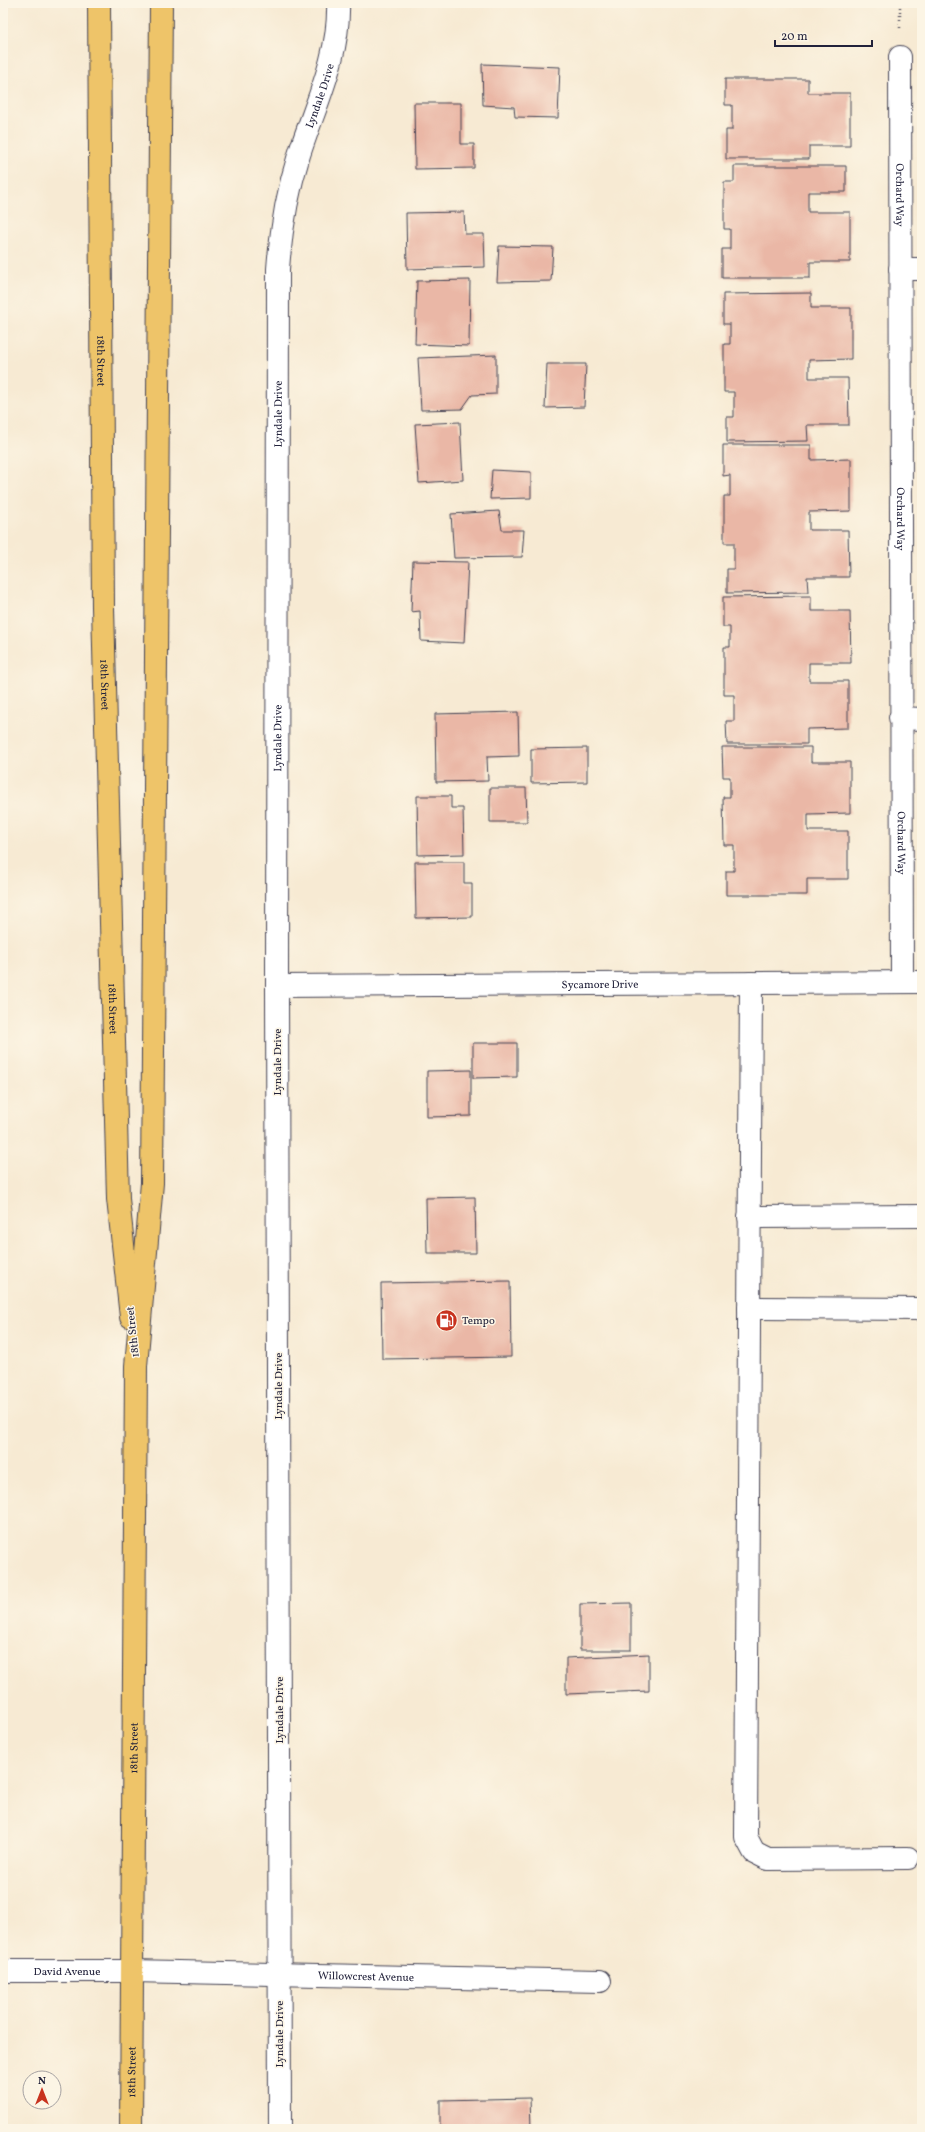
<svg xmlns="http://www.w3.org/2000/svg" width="925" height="2132" viewBox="0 0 925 2132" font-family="Vollkorn,serif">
<rect width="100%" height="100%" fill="#fcf5e5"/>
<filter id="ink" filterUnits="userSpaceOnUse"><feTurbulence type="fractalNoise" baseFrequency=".025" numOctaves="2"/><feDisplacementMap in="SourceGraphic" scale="8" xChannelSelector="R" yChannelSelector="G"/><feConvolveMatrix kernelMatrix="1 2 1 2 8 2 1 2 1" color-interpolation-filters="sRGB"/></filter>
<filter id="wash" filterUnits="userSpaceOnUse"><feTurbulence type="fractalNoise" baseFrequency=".012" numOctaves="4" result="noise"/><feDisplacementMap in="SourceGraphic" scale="16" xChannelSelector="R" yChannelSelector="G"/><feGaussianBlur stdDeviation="0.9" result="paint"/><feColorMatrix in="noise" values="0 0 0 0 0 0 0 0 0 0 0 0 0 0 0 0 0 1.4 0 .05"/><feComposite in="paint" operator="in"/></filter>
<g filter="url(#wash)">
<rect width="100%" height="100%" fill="#f7ead3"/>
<g id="blocks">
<path fill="#eab7a6" d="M482,64L560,67L558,118L515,117L514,107L483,105Z
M725,79H808V93H850V146H809V159H726V130H732V105H725Z
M414,103H461V144H474V168L415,169Z
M734,166H846V192H808V212H850V262H810V278H722V249H730V229H724V182H734Z
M464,212L465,234H484L485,267L407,269L406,213Z
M499,246L553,247L551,281L497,282Z
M470,280L469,346L415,344L417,281Z
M811,293V308H851V359L809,360V378H848L849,425H807L808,441L727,442V417H734V392H724V344H730V324H723V294Z
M496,355V394L472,395L462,409L421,410L418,358Z
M547,364H586L584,407L545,408Z
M460,422L463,480L419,483L415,424Z
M723,445H811V460L851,459V511L809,512V530H848L849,577H807L808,592L727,593V569H734V543H724V496H730V475L723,476Z
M492,470L531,472V498L490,499Z
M499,511L502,530H524L522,557L454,558L451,514Z
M413,561L468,562L464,643L421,641L420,611L411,612Z
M811,596V611H850L851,663H809V681H848V728L807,729V744H727L726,721H734V695H724V647H730V627H723V597Z
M518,712L519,756L487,757L488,781L436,782L435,714Z
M722,747H811V762H850V813L808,814V831H848V879H807V895H726V871H734V845H724L723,797H730V777H723Z
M587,748V782L531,783V749Z
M490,788H526L527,822H490Z
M417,796H451V808H463L464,854L418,855Z
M415,862H464V883H472V917L416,918Z
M473,1043H517V1077L473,1078Z
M471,1070V1116L427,1117V1071Z
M475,1197L476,1253H427L426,1198Z
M510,1281L511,1357L382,1359L381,1283Z
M631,1603V1650H580V1604Z
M649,1654V1691L566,1694V1658Z
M530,2098L531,2129H440V2100Z"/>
</g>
</g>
<g filter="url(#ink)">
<use href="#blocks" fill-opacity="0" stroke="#424052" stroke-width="1"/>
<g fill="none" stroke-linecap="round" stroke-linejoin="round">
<defs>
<g id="minor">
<path id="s1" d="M900,57L902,982"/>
<path d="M900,269H922"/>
<path d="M900,718L922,719"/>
<path d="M751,983L746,1837L754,1852L768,1859L908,1858"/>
<path id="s2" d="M277,986L922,982"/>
<path d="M749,1217L922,1216"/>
<path d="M749,1308L922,1309"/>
<path id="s3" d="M3,1971H131L600,1981"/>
<path id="s4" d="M280,2129L277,986L278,269C281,229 287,193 299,155C315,105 340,56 338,3"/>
</g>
<g id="primary">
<path id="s5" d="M99,3L103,607L118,1199L131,1317"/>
<path id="s6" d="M131,2129L136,1366L152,1183L161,3"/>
</g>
</defs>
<use href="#minor" stroke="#424052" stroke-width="24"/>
<use href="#primary" stroke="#424052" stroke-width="24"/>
<path stroke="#424052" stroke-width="2.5" stroke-dasharray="1 3" stroke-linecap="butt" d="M900,3V30"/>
<use href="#minor" stroke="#fff" stroke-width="22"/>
<use href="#primary" stroke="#eec469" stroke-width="22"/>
</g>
</g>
<defs>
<symbol id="fuel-disc" viewBox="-11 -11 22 22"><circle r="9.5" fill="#c8321e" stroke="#fcf5e5"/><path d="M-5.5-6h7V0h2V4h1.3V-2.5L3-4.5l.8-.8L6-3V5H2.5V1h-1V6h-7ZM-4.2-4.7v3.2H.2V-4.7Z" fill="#fff"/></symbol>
</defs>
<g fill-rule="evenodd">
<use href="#fuel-disc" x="434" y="1308" width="25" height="25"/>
</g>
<g text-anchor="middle" stroke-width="3" stroke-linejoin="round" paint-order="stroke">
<g font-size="11" fill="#22223b" stroke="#fcf5e5">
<text dy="4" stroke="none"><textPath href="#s4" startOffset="2039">Lyndale Drive</textPath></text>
<text dy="4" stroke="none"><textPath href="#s1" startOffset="138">Orchard Way</textPath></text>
<text dy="4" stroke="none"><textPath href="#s5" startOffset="358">18th Street</textPath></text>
<text dy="4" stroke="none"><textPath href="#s4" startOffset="1715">Lyndale Drive</textPath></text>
<text dy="4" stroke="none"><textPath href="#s1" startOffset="462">Orchard Way</textPath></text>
<text dy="4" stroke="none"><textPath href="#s5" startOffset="682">18th Street</textPath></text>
<text dy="4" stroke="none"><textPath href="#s4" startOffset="1391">Lyndale Drive</textPath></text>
<text dy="4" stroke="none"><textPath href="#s1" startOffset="786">Orchard Way</textPath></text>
<text dy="4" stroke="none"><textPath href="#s2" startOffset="323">Sycamore Drive</textPath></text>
<text dy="4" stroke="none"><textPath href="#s5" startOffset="1006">18th Street</textPath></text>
<text transform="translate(277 1062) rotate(-90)" y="4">Lyndale Drive</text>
<text transform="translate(132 1332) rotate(-96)" y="4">18th Street</text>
<text transform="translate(278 1386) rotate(-90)" y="4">Lyndale Drive</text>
<text transform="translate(279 1710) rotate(-90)" y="4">Lyndale Drive</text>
<text dy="4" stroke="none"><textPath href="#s6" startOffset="381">18th Street</textPath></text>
<text dy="4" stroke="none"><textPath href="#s3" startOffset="64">David Avenue</textPath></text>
<text dy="4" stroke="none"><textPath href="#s3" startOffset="363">Willowcrest Avenue</textPath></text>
<text transform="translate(279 2034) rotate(-90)" y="4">Lyndale Drive</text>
<text dy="4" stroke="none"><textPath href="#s6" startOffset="57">18th Street</textPath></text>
</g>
<g font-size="11" fill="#22223b" stroke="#fcf5e5" text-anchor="start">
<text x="462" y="1324">Tempo</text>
</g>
</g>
<rect width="925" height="2132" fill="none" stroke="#fcf5e5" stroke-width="16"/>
<g transform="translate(42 2090)"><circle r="19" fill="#fcf5e5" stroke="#a5a1a1"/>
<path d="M0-3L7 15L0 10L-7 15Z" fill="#c8321e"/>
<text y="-6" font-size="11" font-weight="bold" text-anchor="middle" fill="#22223b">N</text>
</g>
<path d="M775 40v6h97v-6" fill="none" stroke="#22223b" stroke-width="2"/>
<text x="781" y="40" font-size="12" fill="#22223b" stroke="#fcf5e5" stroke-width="3" paint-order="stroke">20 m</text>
</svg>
